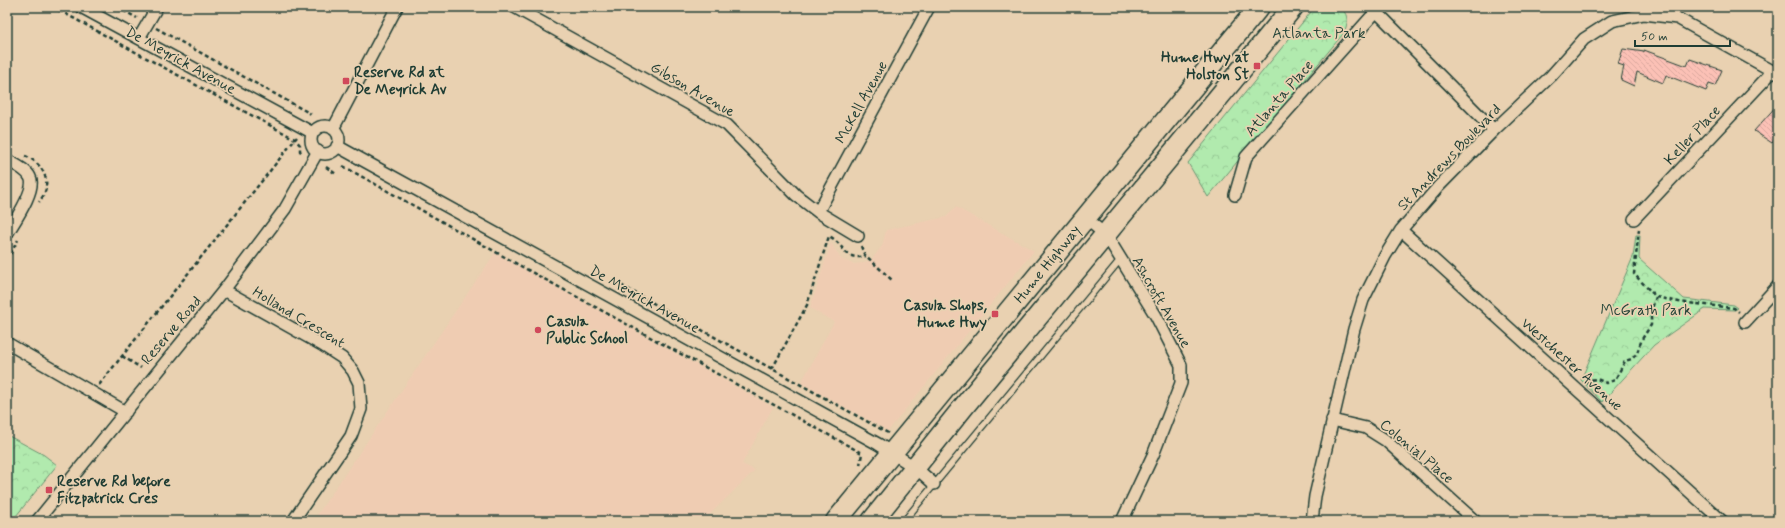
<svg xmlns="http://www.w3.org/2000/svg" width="1785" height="528" viewBox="0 0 1785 528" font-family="Mynerve,sans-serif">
<defs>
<pattern id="forest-crowns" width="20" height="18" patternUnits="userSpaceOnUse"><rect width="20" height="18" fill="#b1eaae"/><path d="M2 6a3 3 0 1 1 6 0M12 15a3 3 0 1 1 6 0" fill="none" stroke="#98ca96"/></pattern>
<pattern id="building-back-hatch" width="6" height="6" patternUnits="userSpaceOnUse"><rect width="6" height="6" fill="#fcc1b6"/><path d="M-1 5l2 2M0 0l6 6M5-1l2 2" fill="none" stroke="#d8a79d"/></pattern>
</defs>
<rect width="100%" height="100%" fill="#e9d1b1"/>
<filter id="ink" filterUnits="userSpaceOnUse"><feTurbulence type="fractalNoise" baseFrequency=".025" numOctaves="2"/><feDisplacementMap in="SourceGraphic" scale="8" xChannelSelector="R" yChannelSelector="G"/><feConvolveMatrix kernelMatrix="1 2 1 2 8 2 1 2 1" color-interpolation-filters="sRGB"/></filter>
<g filter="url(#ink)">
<path fill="#efccb2" d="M956,207L1034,251L888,431L801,383L834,322L810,308L831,243L841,259L853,264L864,263L872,259L882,246L886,230L946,217Z
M495,253L773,407L742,464L755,470L703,521H313Z"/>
<path fill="url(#forest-crowns)" stroke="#689471" d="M1315,7H1339C1350,14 1348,25 1343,34L1208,197L1188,163Z
M1636,235H1640L1639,259L1684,299L1734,305L1738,308L1735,310L1705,309L1654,345L1602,402L1581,380L1633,257Z
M7,435L44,455L57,465L12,521H7Z"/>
<path fill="url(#building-back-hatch)" stroke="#1f3d34" d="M1623,49L1644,52V50L1687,66L1690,59L1722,70L1715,86L1709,84L1706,91L1666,75L1663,83L1637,72L1634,86L1621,80L1624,66L1618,64Z
M1778,104V136L1772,143L1754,131Z"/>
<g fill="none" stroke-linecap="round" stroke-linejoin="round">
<defs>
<path id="lane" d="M904,521L1120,260"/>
<path id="street" d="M81,7L313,133
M514,7L727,125L796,195L818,212L858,236
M1372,7L1494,130
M139,38L157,7
M311 140a14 14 0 1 1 28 0a14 14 0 1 1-28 0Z
M333,129L397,7
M337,146L878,444L916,468L934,484
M7,160C15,165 26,169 30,177C37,189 14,222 7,234
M1235,195L1246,157L1380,7
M818,212L929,7
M1085,218L1106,235L1156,316L1181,365V383L1153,455L1122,521
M1634,219L1773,71
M1401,230L1722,521
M224,290L322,345L342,358L353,371L359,383L361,409L351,436L293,521
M1745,322L1778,286
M7,343L126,412
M1332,420L1366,428L1385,440L1475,521
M37,521L224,290L285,209L318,151
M1312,521L1315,496L1354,329L1363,300L1385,256L1401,230L1439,186L1494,130L1551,76L1584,39L1612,21L1644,14L1677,18L1778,74"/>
<path id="highway" d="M836,521L1259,7
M872,521L965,405L1293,7"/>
</defs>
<use href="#lane" stroke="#1f3d34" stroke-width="8"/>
<use href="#street" stroke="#1f3d34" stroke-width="14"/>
<use href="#highway" stroke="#1f3d34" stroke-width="23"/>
<path stroke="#1f3d34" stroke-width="2.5" stroke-dasharray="4 3" stroke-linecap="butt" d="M53,7L295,139L300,145V151L302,153
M117,7L137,18
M156,28L311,114
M25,156C37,160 48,173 46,187C46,192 42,198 39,202
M343,166L526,269L858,451L862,453L860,465
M326,167L336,174
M1639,229L1634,274L1656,297L1679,302L1734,308L1739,312
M861,246L864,254L893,281
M7,260L18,240
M615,282L888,433
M122,356L141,368
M772,369L807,305L829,236C846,245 842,261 866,256
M1586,384L1589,380L1597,379L1606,383L1615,380L1625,361L1632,359L1637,353L1642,339L1651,325V311L1656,297
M99,385L297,137"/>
<use href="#lane" stroke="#e9d1b1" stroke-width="5.5"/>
<use href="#street" stroke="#e9d1b1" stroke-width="11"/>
<use href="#highway" stroke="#e9d1b1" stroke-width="20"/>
</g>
</g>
<g fill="#d1495b" stroke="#e9d1b1" stroke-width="1.5">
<rect x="1253" y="62" width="8" height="8" rx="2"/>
<rect x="342" y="77" width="8" height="8" rx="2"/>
<rect x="991" y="310" width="8" height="8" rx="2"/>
<circle cx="538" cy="330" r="4"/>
<rect x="45" y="486" width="8" height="8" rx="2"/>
</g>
<g text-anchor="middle" stroke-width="3.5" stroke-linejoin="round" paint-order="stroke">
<g font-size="15" fill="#26463a" stroke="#e9d1b1">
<text x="1319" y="38">Atlanta Park</text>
<text x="1646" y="315">McGrath Park</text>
</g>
<g font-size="15" font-weight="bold" fill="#1f3d34" stroke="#e9d1b1" text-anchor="start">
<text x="1249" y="62" text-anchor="end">Hume Hwy at<tspan x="1249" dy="17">Holston St</tspan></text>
<text x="354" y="77">Reserve Rd at<tspan x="354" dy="17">De Meyrick Av</tspan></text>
<text x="987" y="310" text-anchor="end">Casula Shops,<tspan x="987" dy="17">Hume Hwy</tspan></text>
<text x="546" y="326">Casula<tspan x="546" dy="17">Public School</tspan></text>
<text x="57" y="486">Reserve Rd before<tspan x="57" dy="17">Fitzpatrick Cres</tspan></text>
</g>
<g font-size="15" fill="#1f3d34" stroke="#e9d1b1">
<text transform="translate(181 60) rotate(29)" y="5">De Meyrick Avenue</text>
<text transform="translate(693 89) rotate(30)" y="5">Gibson Avenue</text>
<text transform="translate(1279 98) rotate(-49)" y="5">Atlanta Place</text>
<text transform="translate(861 102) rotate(-61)" y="5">McKell Avenue</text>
<text transform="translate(1692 135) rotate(-47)" y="5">Keller Place</text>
<text transform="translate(1449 157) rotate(-46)" y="5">St Andrews Boulevard</text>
<text transform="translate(1047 264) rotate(-51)" y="5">Hume Highway</text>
<text transform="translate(645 299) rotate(29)" y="5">De Meyrick Avenue</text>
<text transform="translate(1162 302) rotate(60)" y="5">Ashcroft Avenue</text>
<text transform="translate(299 317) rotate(31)" y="5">Holland Crescent</text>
<text transform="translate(171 330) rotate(-50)" y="5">Reserve Road</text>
<text transform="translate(1572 364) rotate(42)" y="5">Westchester Avenue</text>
<text transform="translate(1417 451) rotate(40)" y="5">Colonial Place</text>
</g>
</g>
<rect width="1785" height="528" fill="none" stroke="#e9d1b1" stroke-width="24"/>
<rect x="12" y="12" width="1761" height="504" fill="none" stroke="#1f3d34" stroke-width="1.5" filter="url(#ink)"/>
<path d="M1635 40v6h95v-6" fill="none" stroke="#1f3d34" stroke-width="2"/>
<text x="1641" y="40" font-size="12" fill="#1f3d34" stroke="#e9d1b1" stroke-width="3" paint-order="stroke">50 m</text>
</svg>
